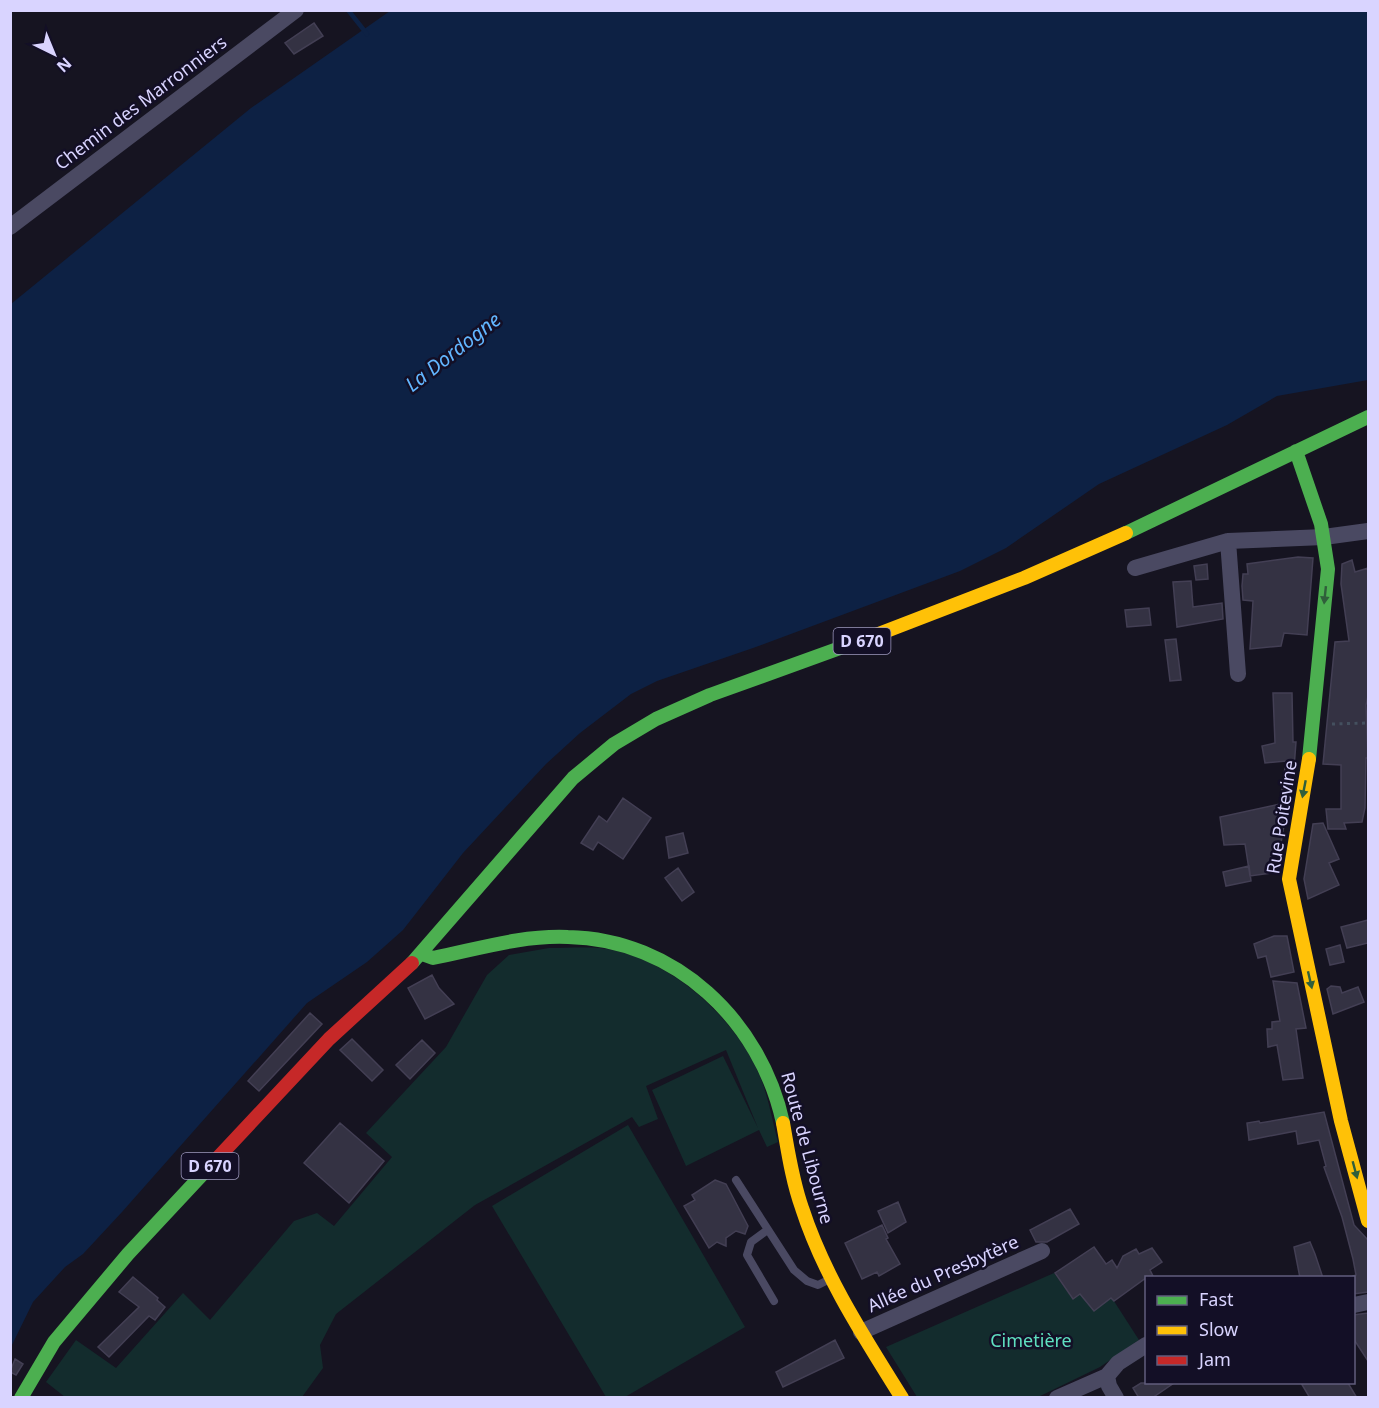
<svg xmlns="http://www.w3.org/2000/svg" width="1379" height="1408" viewBox="0 0 1379 1408" font-family="'Noto Sans',sans-serif">
<rect width="100%" height="100%" fill="#161421"/>
<path fill="#132c2d" d="M549,948C565,948 583,947 600,948C669,956 739,1019 763,1084C769,1102 773,1123 778,1142L767,1147L759,1130L686,1166L652,1090L723,1056L758,1128L726,1050L646,1086L658,1119L639,1127L632,1117L475,1205L336,1314L320,1345L323,1368L302,1397H65L46,1382L76,1340L116,1368L183,1293L210,1320L294,1221L317,1213L334,1226L392,1157L366,1133L446,1047L487,975L509,955Z
M628,1125L745,1327L625,1397H606L492,1206Z
M1054,1273L1072,1298L1082,1292L1095,1308L1112,1298L1139,1340L1100,1367L1036,1398L917,1397L886,1347Z"/>
<path fill="#0d2144" d="M390,11H1368V380L1277,396L1227,425L1099,484L1006,548L960,571L753,648L657,681L631,694L580,733L546,764L463,853L403,930L367,962L307,1003L122,1212L83,1254L65,1267L33,1302L11,1347V304L251,108Z"/>
<g fill="none" stroke-linecap="round" stroke-linejoin="round">
<path stroke="#0d2144" stroke-width="4.5" d="M348,10L367,34"/>
</g>
<path fill="#343243" stroke="#433f54" stroke-width="1.5" d="M314,23L323,36L294,54L285,43Z
M1298,557L1313,558L1307,635L1284,633L1281,646L1250,649L1253,601L1243,600L1242,586L1243,574H1248L1247,564Z
M1352,560L1355,572L1368,568V696L1366,705L1368,758H1366L1365,808L1362,822L1344,823L1346,829H1328L1326,809H1341V765L1323,764L1335,642L1349,641L1341,584L1342,564Z
M1207,564L1208,579L1196,580L1194,566Z
M1191,581L1193,607L1222,603L1223,619L1177,627L1173,582Z
M1149,608L1151,625L1127,627L1125,610Z
M1176,639L1181,680L1170,681L1165,640Z
M1273,693H1292L1293,742H1296L1294,768L1277,866H1271V873L1250,876L1245,844L1224,845L1220,817L1280,804L1286,761L1265,763L1262,746L1275,743Z
M623,798L651,818L623,859L598,842L593,850L581,843L599,816L607,822Z
M1323,823L1339,859L1329,863L1339,885L1308,899L1304,879L1313,824Z
M683,833L688,853L669,858L666,837Z
M1249,866L1251,881L1226,886L1223,872Z
M678,868L694,892L682,901L665,878Z
M1368,920V943L1347,948L1341,927Z
M1274,936H1287L1294,972L1271,977L1266,956L1258,958L1254,944Z
M1340,945L1344,962L1330,965L1326,949Z
M432,975L439,988L454,1004L425,1019L408,988Z
M1273,981L1297,983L1306,1028L1296,1029L1303,1078L1283,1080L1277,1045L1268,1047L1267,1029H1272V1022L1280,1021Z
M1331,986L1340,987L1342,993L1358,987L1364,1002L1333,1014L1327,989Z
M310,1013L322,1024L259,1091L248,1081Z
M352,1039L383,1070L372,1081L340,1050Z
M422,1040L435,1053L410,1079L396,1065Z
M1324,1112L1354,1225L1368,1240V1292L1353,1294V1276L1356,1275L1353,1259L1342,1217L1324,1167L1326,1166L1319,1140L1298,1144L1296,1131L1249,1140L1247,1123L1259,1121L1260,1123Z
M340,1123L384,1161L349,1203L304,1163Z
M715,1180L726,1184L748,1226L745,1234L736,1231L726,1238V1246L717,1242L709,1248L684,1206L695,1200L692,1195Z
M898,1202L906,1222L888,1233L878,1211Z
M1070,1209L1079,1224L1047,1242H1036L1030,1230Z
M882,1225L888,1238L886,1239L900,1264L879,1276L877,1272L862,1279L845,1243Z
M1310,1242L1315,1254L1323,1278H1300L1294,1247Z
M1094,1247L1106,1264L1112,1260L1117,1268L1123,1256L1136,1249L1139,1254L1152,1248L1162,1262L1150,1270L1153,1276L1146,1278L1114,1301L1111,1298L1094,1311L1080,1294L1073,1299L1055,1273Z
M133,1277L158,1298L157,1300L165,1307L155,1320L149,1316L109,1357L98,1347L139,1307L119,1292Z
M1368,1313V1361L1353,1338V1315Z
M835,1340L844,1358L783,1387L776,1372Z
M15,1359L23,1364L16,1375L10,1372Z
M1141,1383H1174L1152,1398H1139L1133,1388Z
M1301,1383H1348L1357,1398H1310Z"/>
<g fill="none" stroke-linecap="round" stroke-linejoin="round">
<path stroke="#44505f" stroke-width="3" stroke-dasharray="3 4.5" stroke-linecap="butt" d="M1332,724L1368,723"/>
<path stroke="#4a4962" stroke-width="8" d="M736,1180L794,1270L807,1281L818,1285L830,1279
M766,1231L751,1242L747,1255L774,1301"/>
<path stroke="#4a4962" stroke-width="16" d="M10,227L296,10
M1228,541L1238,674
M1135,568L1228,541L1324,537L1368,531
M1354,1305L1368,1302
M861,1332L1042,1251
M1057,1398L1107,1376
M1116,1398L1109,1386L1107,1376L1118,1363L1146,1345"/>
<path stroke="#4caf50" stroke-width="14" d="M1296,451L1321,524L1328,569L1309,759
M1126,533L1368,417
M422,954L433,958C478,949 522,935 568,937C675,939 761,1021 783,1123
M412,963L573,778L614,744L656,719L710,695L876,635
M21,1398L54,1342L128,1254L212,1164"/>
<path stroke="#ffc107" stroke-width="14" d="M876,635L1024,578L1126,533
M1309,759L1289,879L1341,1121L1368,1221
M783,1123C788,1151 792,1180 802,1208C824,1276 864,1337 902,1398"/>
<path stroke="#c62828" stroke-width="14" d="M212,1164L329,1039L412,963"/>
</g>
<defs><path id="oneway-solid" d="M-6-.8H1V-3.2L6.5 0L1 3.2V.8H-6Z" transform="scale(1.5)"/></defs>
<g fill="#305f3b">
<use href="#oneway-solid" transform="translate(1325 595) rotate(96)"/>
<use href="#oneway-solid" transform="translate(1304 789) rotate(101)"/>
<use href="#oneway-solid" transform="translate(1310 980) rotate(77)"/>
<use href="#oneway-solid" transform="translate(1355 1170) rotate(75)"/>
</g>
<g text-anchor="middle" stroke-width="5" stroke-linejoin="round" paint-order="stroke">
<g fill="#130f26" stroke="#9e99be" stroke-width="1.5">
<rect x="833.5" y="628" width="57" height="26" rx="4.5"/>
<rect x="181.5" y="1153" width="57" height="26" rx="4.5"/>
</g>
<g font-size="16" font-weight="bold" fill="#d9d4ff">
<text x="862" y="647">D 670</text>
<text x="210" y="1172">D 670</text>
</g>
<g font-size="18" fill="#d9d4ff" stroke="#130f26">
<text transform="translate(141 103) rotate(-37)" y="6">Chemin des Marronniers</text>
<text transform="translate(1282 817) rotate(-81)" y="6">Rue Poitevine</text>
<text transform="translate(807 1148) rotate(75)" y="6">Route de Libourne</text>
<text transform="translate(943 1274) rotate(-24)" y="6">Allée du Presbytère</text>
</g>
<g font-size="18" fill="#5fe0c0" stroke="#130f26">
<text x="1031" y="1347">Cimetière</text>
</g>
<g font-size="20" font-style="italic" fill="#62b6ff" stroke="#130f26">
<text transform="translate(453 352) rotate(-38)" y="7">La Dordogne</text>
</g>
</g>
<rect width="1379" height="1408" fill="none" stroke="#d9d4ff" stroke-width="24"/>
<rect x="1145" y="1276" width="210" height="108" fill="#130f26" stroke="#625e7d" stroke-width="1.5"/>
<rect x="1157" y="1296" width="30" height="9" fill="#4caf50" stroke="#625e7d" stroke-width="1.5"/>
<text x="1199" y="1306" font-size="18" fill="#d9d4ff">Fast</text>
<rect x="1157" y="1326" width="30" height="9" fill="#ffc107" stroke="#625e7d" stroke-width="1.5"/>
<text x="1199" y="1336" font-size="18" fill="#d9d4ff">Slow</text>
<rect x="1157" y="1356" width="30" height="9" fill="#c62828" stroke="#625e7d" stroke-width="1.5"/>
<text x="1199" y="1366" font-size="18" fill="#d9d4ff">Jam</text>
<g transform="translate(54 54) rotate(137)" stroke="#130f26" stroke-width="4.5" paint-order="stroke">
<path d="M0-4.5L10 22L0 15L-10 22Z" fill="#d9d4ff"/>
<text y="-9" font-size="16" font-weight="bold" text-anchor="middle" fill="#d9d4ff">N</text>
</g>
</svg>
